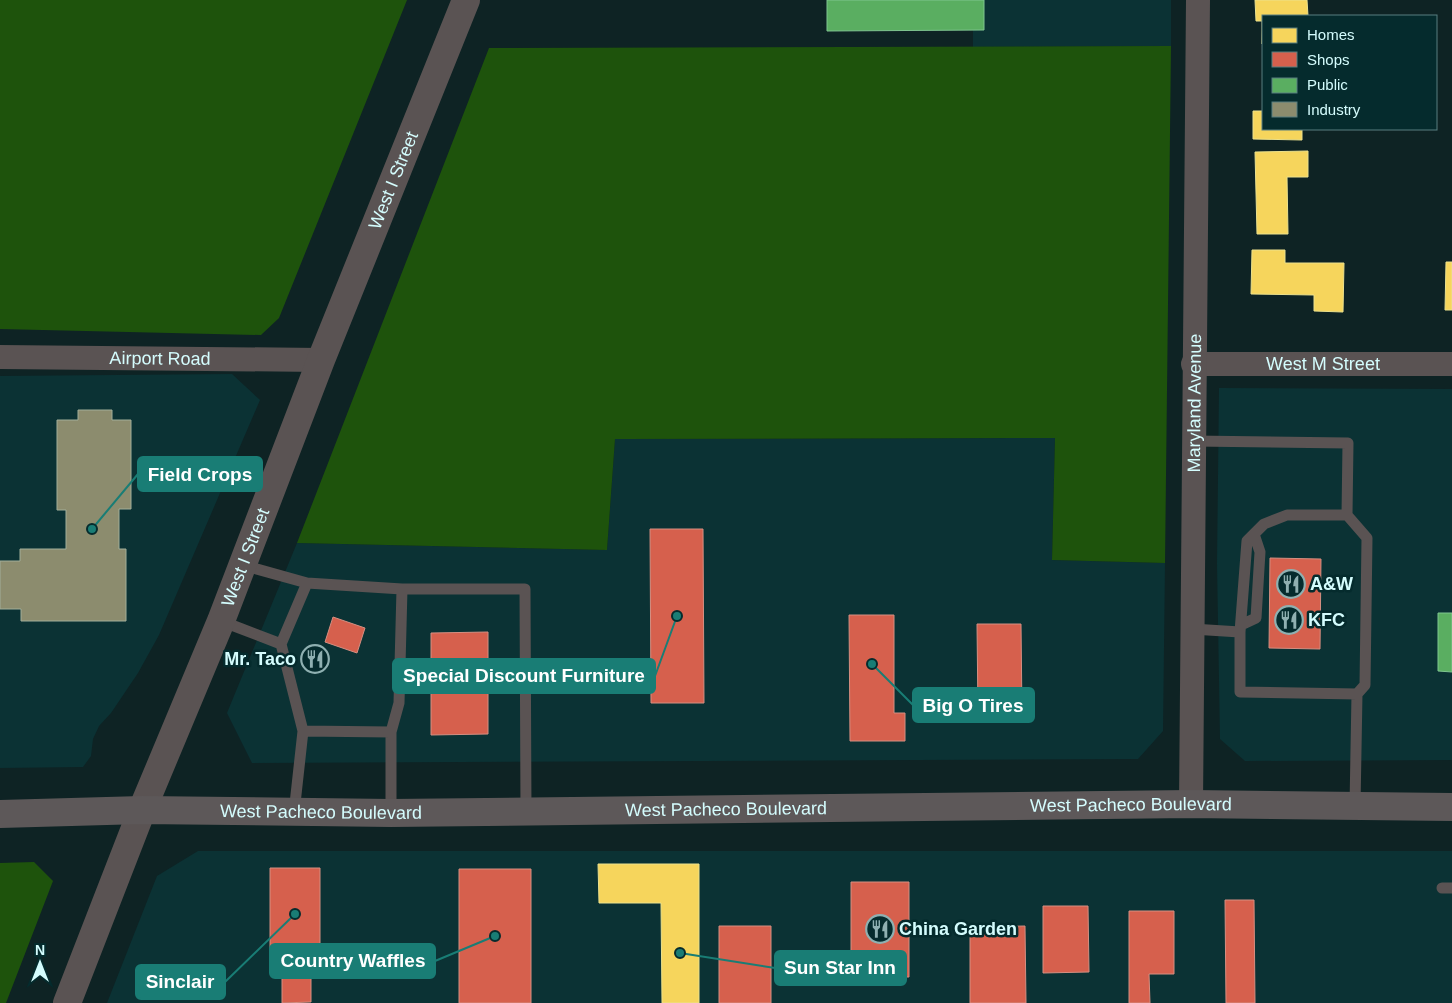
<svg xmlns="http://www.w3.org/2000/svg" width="1452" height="1003" viewBox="0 0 1452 1003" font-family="Helvetica,sans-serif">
<rect width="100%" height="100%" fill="#0e2324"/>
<path fill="#0b3234" d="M973,0H1171V46L973,47Z
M232,374L260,400L159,635L138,673L111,713L99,726L93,739L91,756L83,767L0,768V376Z
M1219,388L1452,389V760L1245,761L1220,739L1217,564Z
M1055,438L1052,560L1165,563L1163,731L1138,759L252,763L227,713L297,543L607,550L615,439Z
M198,851H1452V1003H107L157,876Z"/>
<path fill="#1e530c" d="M0,0H407L279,318L261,335L0,329Z
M1171,46L1165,563L1052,560L1055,438L615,439L607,550L297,543L489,48Z
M34,862L53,881L6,1003H0V863Z"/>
<path fill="#f6d55c" stroke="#ece18c" d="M1255,0H1307L1308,16H1263L1262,44V21H1256Z
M1253,111H1263V129H1302V140L1253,139Z
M1308,151V177H1287L1288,234H1257L1255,152Z
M1252,250H1285V263H1344L1343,312L1314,311V295L1251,294Z
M1446,262H1452V310H1445Z
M598,864H699V1003H662L661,903H599Z"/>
<path fill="#d6604d" stroke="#d58f82" d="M650,529H703L704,703H651Z
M1270,558L1321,559L1320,649L1269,648Z
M849,615H894V713H905V741H850Z
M333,617L365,628L357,653L325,642Z
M977,624H1021L1022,714L978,715Z
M488,632V734L431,735V633Z
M308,652L322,653L321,667L307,666Z
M270,868H320V960L311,972V1002L282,1003V972L270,960Z
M459,869H531V1003H459Z
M851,882H909V977H851Z
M1225,900H1254L1255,1003H1226Z
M1043,906H1088L1089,972L1043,973Z
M1129,911H1174V974H1149L1150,1003H1129Z
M719,926H771V1003H719Z
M1025,926L1026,1003H970V927Z"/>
<path fill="#5aae61" stroke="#7fc590" d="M827,0H984V30L827,31Z
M1438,613H1452V672L1438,671Z"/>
<path fill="#8c8c6e" stroke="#a2ae99" d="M78,410H112V420H131V509H119V549H126V621H21V609H0V561H20V549H66V510H57V420H78Z"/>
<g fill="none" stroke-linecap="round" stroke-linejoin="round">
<path stroke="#5a5353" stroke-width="11" d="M1193,441L1348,443L1347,515L1367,538L1365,685L1357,694L1355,806
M242,565L307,583L402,589L399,703L391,732V813
M402,589H525L526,812
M221,621L281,644L303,731L294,813
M1241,625L1256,618L1260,552L1254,534
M1192,629L1240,632V692L1357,694
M1240,632L1247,541L1264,524L1287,515H1347
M281,644L307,583
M303,731L391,732
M1442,888H1452"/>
<g stroke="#5a5353" stroke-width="24">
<path id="s1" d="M0,357L321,360"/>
<path id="s2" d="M1193,364H1452"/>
<path id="s3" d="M1191,804L1198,0"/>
</g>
<path stroke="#5a5353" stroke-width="28" id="s4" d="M67,1003L142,810L221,621L321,360L466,0"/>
<path stroke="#5d5859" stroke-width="28" id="s5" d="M0,814L142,810L391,813L1191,804L1452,807"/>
</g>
<defs>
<symbol id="restaurant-ring" viewBox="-11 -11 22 22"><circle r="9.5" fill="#052b2d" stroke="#8fb0b1" stroke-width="1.5"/><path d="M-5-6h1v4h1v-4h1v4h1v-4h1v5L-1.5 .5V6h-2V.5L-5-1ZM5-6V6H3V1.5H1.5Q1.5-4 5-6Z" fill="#8fb0b1"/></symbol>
</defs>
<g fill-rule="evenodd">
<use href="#restaurant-ring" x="1275" y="568" width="32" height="32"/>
<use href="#restaurant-ring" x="1273" y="604" width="32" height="32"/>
<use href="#restaurant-ring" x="299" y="643" width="32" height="32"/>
<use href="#restaurant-ring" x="864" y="913" width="32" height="32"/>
</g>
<g text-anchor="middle" stroke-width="5" stroke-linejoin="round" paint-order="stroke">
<g font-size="18" fill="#d4fcfd" stroke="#052b2d">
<text dy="6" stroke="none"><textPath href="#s4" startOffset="885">West I Street</textPath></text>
<text dy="6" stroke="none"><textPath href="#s1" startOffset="160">Airport Road</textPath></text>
<text dy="6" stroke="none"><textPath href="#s2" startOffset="130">West M Street</textPath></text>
<text dy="6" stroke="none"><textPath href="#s3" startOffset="401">Maryland Avenue</textPath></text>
<text dy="6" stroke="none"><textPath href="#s4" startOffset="480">West I Street</textPath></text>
<text dy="6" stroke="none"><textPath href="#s5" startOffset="1131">West Pacheco Boulevard</textPath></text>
<text dy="6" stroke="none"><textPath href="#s5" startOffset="726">West Pacheco Boulevard</textPath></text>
<text dy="6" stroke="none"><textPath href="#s5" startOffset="321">West Pacheco Boulevard</textPath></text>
</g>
<g font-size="18" font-weight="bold" fill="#d4fcfd" stroke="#052b2d" text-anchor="start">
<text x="1310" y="590">A&amp;W</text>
<text x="1308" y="626">KFC</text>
<text x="296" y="665" text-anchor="end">Mr. Taco</text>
<text x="899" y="935">China Garden</text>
</g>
</g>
<path fill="none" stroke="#197d75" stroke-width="2" d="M92 529L138 474M677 616L655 676M872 664L913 705M495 936L435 961M680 953L775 968M295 914L225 982"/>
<g fill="#197d75" stroke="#052b2d" stroke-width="2">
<circle cx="92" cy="529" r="5"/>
<circle cx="677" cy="616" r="5"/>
<circle cx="872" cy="664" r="5"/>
<circle cx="495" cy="936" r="5"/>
<circle cx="680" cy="953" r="5"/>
<circle cx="295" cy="914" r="5"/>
</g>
<g fill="#197d75" stroke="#197d75" stroke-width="2">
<rect x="138" y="457" width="124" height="34" rx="5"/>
<rect x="393" y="659" width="262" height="34" rx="5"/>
<rect x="913" y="688" width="121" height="34" rx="5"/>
<rect x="270" y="944" width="165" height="34" rx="5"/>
<rect x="775" y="951" width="131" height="34" rx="5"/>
<rect x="136" y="965" width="89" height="34" rx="5"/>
</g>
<g font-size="19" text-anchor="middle" font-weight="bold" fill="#fff">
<text x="200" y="481">Field Crops</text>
<text x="524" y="682">Special Discount Furniture</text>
<text x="973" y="712">Big O Tires</text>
<text x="353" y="967">Country Waffles</text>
<text x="840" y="974">Sun Star Inn</text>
<text x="180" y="988">Sinclair</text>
</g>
<rect x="1262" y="15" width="175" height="115" fill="#052b2d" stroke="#587f80"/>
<rect x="1272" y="28" width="25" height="15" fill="#f6d55c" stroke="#587f80"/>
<text x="1307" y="40" font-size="15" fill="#d4fcfd">Homes</text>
<rect x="1272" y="52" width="25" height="15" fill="#d6604d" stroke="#587f80"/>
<text x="1307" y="65" font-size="15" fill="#d4fcfd">Shops</text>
<rect x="1272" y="78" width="25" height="15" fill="#5aae61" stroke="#587f80"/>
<text x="1307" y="90" font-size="15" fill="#d4fcfd">Public</text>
<rect x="1272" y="102" width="25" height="15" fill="#8c8c6e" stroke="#587f80"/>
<text x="1307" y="115" font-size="15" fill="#d4fcfd">Industry</text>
<g transform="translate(40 963)" stroke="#052b2d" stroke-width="4" paint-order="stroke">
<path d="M0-4L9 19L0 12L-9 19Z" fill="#d4fcfd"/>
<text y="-8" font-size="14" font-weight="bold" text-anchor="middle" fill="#d4fcfd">N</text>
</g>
</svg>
